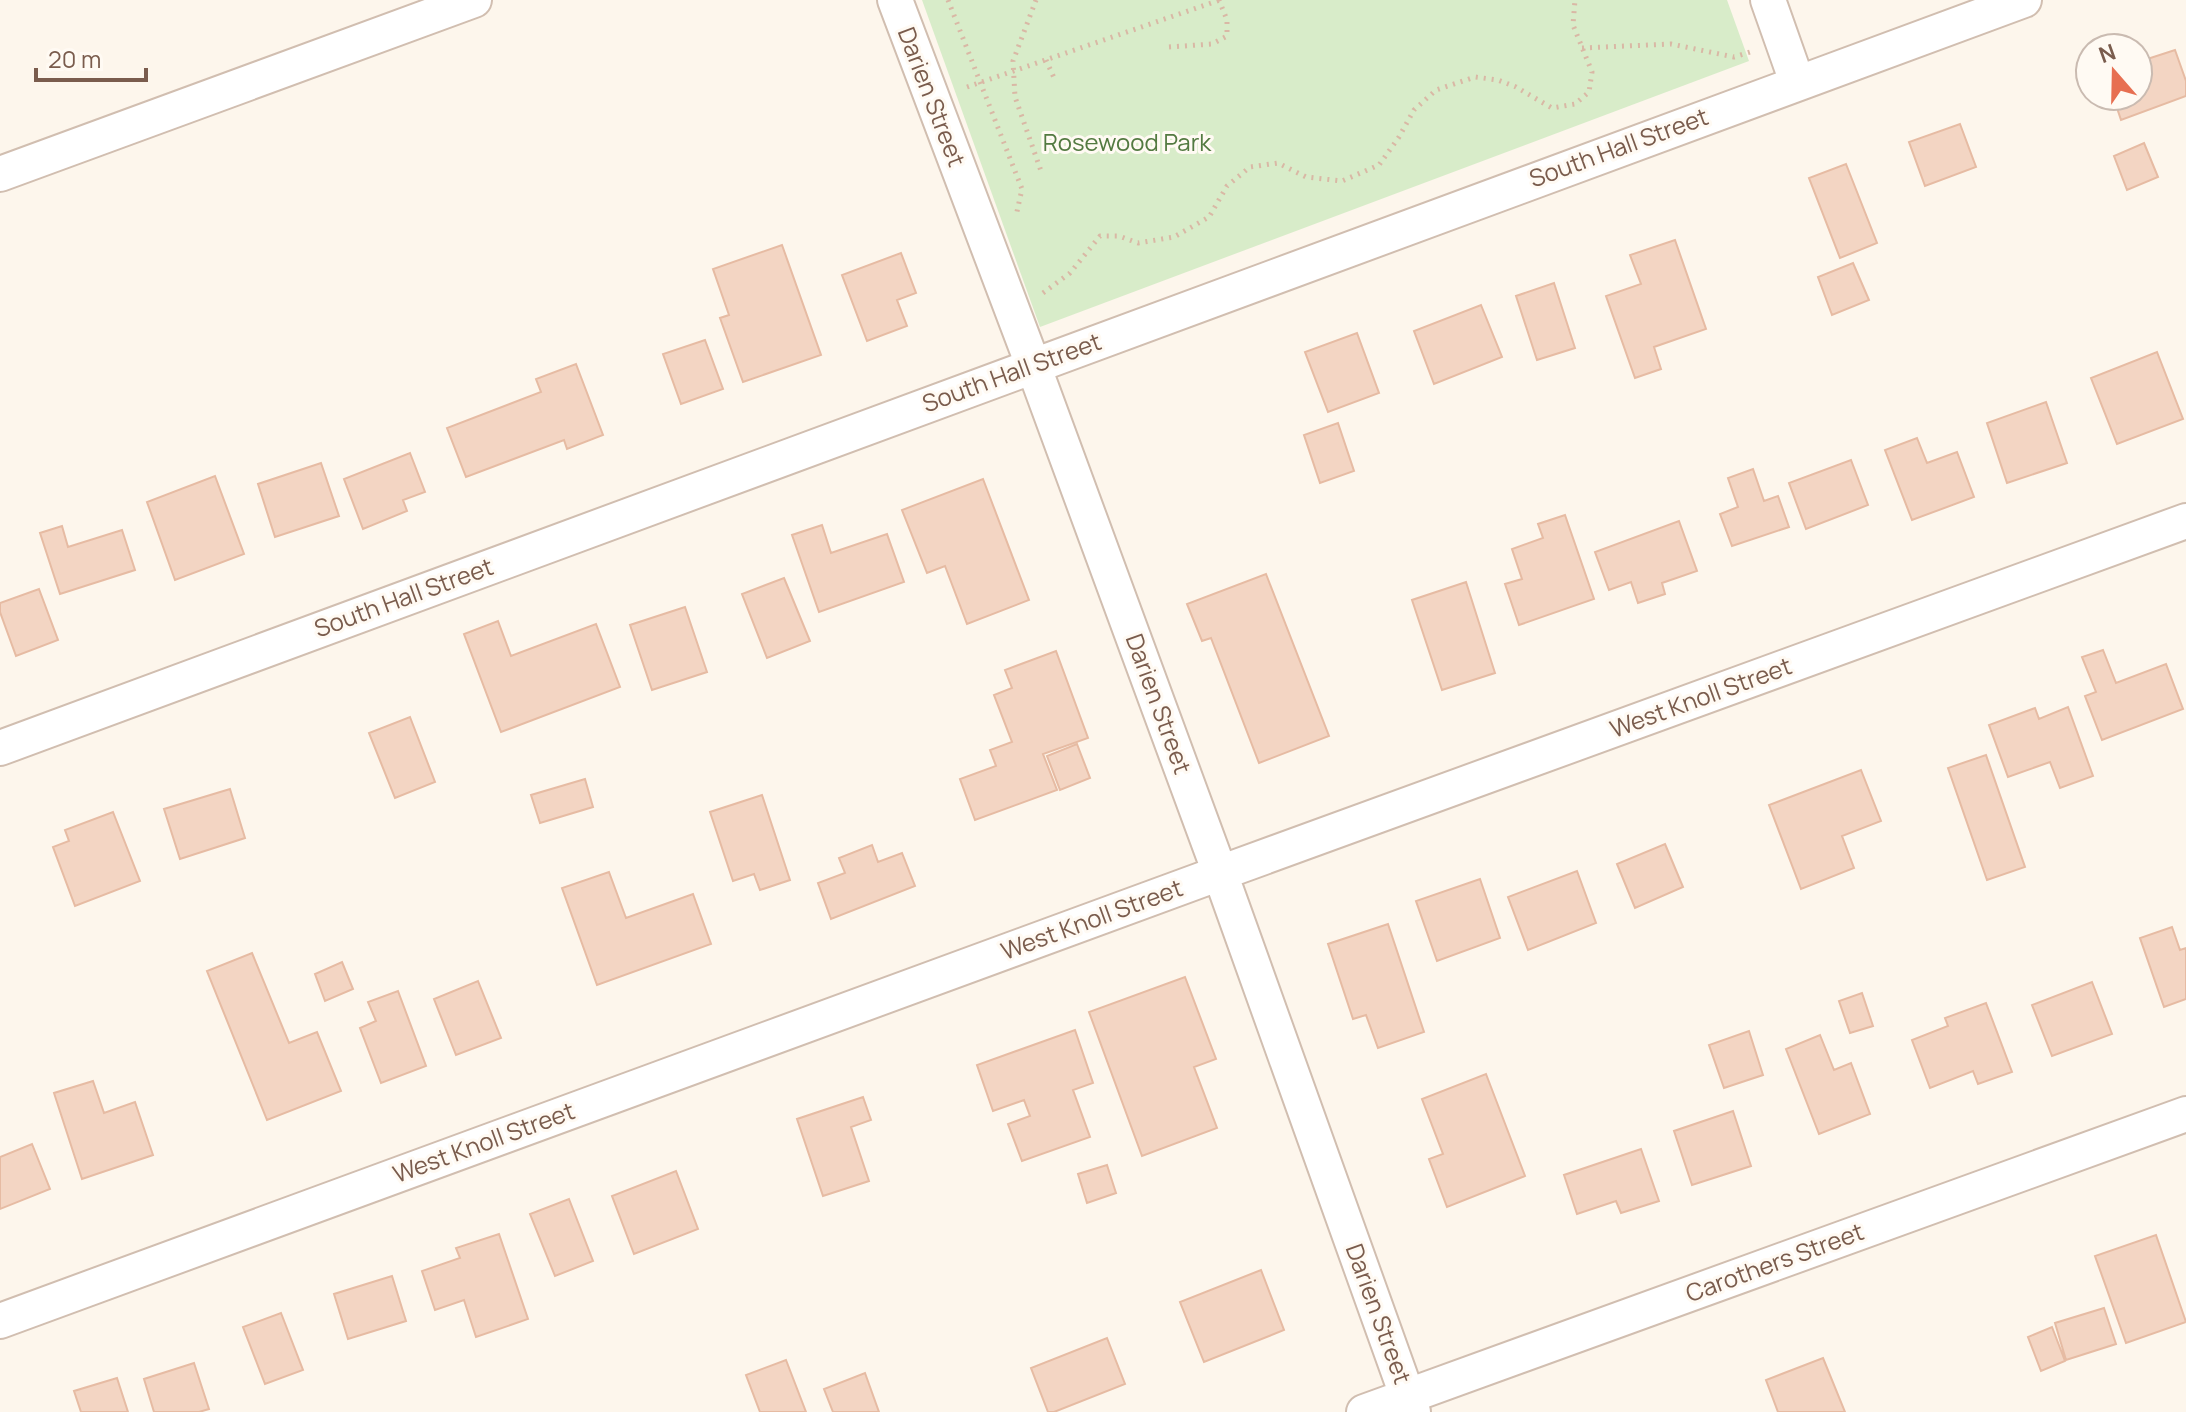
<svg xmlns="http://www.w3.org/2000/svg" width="2186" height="1412" viewBox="0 0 2186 1412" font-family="Manrope,sans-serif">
<rect width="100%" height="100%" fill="#fdf6ec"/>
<path fill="#d8ecc9" d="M922,0H1727L1749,61L1040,327Z"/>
<path fill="#f3d5c3" stroke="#e6bba3" stroke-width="2" d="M2175,50L2186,81V96L2121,120L2113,96H2138V62Z
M1960,124L1976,167L1925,186L1909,142Z
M2144,143L2158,177L2127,190L2114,156Z
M1846,164L1877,243L1840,258L1809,178Z
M1675,240L1706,329L1654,347L1661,369L1635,378L1606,296L1641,284L1630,255Z
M782,245L821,355L743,382L720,318L729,315L713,269Z
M901,253L916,293L897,300L907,326L867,341L842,275Z
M1853,263L1869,300L1832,315L1818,277Z
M1554,283L1575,348L1537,360L1516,296Z
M1481,305L1502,357L1434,384L1414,331Z
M1357,333L1379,393L1328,412L1305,352Z
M705,340L723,389L681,404L663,354Z
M2157,352L2183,419L2117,444L2091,378Z
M576,364L603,435L567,449L564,440L466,477L447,428L541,392L536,379Z
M2046,402L2067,463L2007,483L1987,423Z
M1338,423L1354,471L1320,483L1304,435Z
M1917,438L1927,463L1957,452L1974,497L1912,520L1885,450Z
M410,453L425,492L403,500L407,511L363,529L344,479Z
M1851,460L1868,505L1806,529L1789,483Z
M321,463L339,516L275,537L258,484Z
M1753,469L1764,501L1778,496L1789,527L1732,546L1720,514L1738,507L1728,478Z
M215,476L244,554L175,580L147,502Z
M983,479L1029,600L967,624L945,566L927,573L902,510Z
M1565,515L1594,599L1519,625L1505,584L1522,579L1512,549L1543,538L1538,524Z
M1679,521L1697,571L1662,583L1665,594L1638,603L1631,582L1609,590L1595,552Z
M822,525L831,553L887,534L904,582L819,612L792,535Z
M62,526L68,547L122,530L135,570L60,594L40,533Z
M1266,574L1329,736L1259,763L1211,638L1202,641L1187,604Z
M784,578L810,641L767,658L742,594Z
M1466,582L1495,673L1442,690L1412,600Z
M39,589L58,640L16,656L0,612V603Z
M685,607L707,672L652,690L630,625Z
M498,621L511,656L596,624L620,687L501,732L464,634Z
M2103,650L2116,683L2166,664L2183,709L2102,740L2085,696L2096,692L2082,657Z
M1056,651L1088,738L1043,754L1057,790L975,820L960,779L996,766L990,750L1012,742L994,695L1012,688L1005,670Z
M2068,707L2093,776L2060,788L2050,762L2008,777L1989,725L2035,708L2039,719Z
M410,717L435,782L395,798L369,733Z
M1077,744L1090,778L1060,790L1047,756Z
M1986,755L2025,867L1987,880L1948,768Z
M1861,770L1881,821L1842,836L1854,868L1801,889L1769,805Z
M585,779L593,807L540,823L531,795Z
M230,789L245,838L180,859L164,809Z
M762,795L790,880L760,890L754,874L733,881L710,812Z
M113,812L140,881L75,906L53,847L69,841L65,830Z
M1665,844L1683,887L1635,908L1617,864Z
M872,845L878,862L902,853L915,886L831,919L818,883L845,873L839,858Z
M1577,871L1596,923L1528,950L1508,897Z
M609,872L626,918L693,894L711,944L597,985L562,888Z
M1480,879L1500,938L1437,961L1416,901Z
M1388,924L1424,1032L1378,1048L1366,1015L1353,1019L1328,944Z
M2172,927L2180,950L2186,948V999L2164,1007L2140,938Z
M252,953L289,1043L317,1032L341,1091L267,1120L207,971Z
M342,962L353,989L325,1001L315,974Z
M1185,977L1216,1059L1194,1067L1217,1128L1142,1156L1089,1012Z
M478,981L501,1038L456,1055L434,999Z
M2092,982L2112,1034L2052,1056L2032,1005Z
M398,991L426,1066L381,1083L360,1028L376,1021L368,1002Z
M1862,993L1873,1026L1850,1033L1839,1001Z
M1986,1003L2012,1072L1978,1084L1973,1071L1930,1088L1912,1040L1948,1026L1945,1018Z
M1075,1030L1093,1083L1073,1090L1090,1137L1022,1161L1008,1124L1030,1116L1024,1100L993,1111L977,1065Z
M1749,1031L1763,1075L1724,1088L1709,1045Z
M1820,1035L1834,1070L1851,1063L1870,1114L1819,1134L1786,1049Z
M1486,1074L1525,1176L1447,1207L1429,1159L1443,1154L1422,1099Z
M93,1081L104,1113L135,1102L153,1155L82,1179L54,1093Z
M863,1097L871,1120L851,1127L869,1181L823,1196L797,1119Z
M1733,1111L1751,1166L1692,1185L1674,1131Z
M32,1144L50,1189L0,1209V1157Z
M1641,1149L1659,1201L1621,1213L1616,1201L1577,1214L1564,1175Z
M1107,1165L1116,1193L1087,1203L1078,1174Z
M676,1171L698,1229L634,1254L612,1196Z
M569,1199L593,1261L555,1276L530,1214Z
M499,1234L528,1319L476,1337L464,1300L435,1310L422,1271L460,1258L456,1248Z
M2156,1235L2186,1322L2126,1343L2095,1256Z
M1261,1270L1284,1330L1204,1362L1180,1302Z
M392,1276L406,1321L348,1339L334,1294Z
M2104,1308L2116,1344L2066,1360L2055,1323Z
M281,1313L303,1370L265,1384L243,1327Z
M2052,1327L2065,1361L2041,1371L2028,1337Z
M1107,1338L1125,1384L1054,1412H1048L1031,1368Z
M1823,1358L1845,1412H1778L1766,1380Z
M786,1360L806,1412H760L746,1375Z
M194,1363L209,1409L199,1412H154L144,1379Z
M865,1373L879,1412H833L824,1389Z
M117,1378L128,1412H81L74,1391Z"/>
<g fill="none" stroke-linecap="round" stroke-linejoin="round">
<defs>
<path id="minor" d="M895,0L1033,365L1220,873L1413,1412
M1768,0L1797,82
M0,174L474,0
M0,748L2024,0
M0,1321L1220,873L2186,521
M1364,1412L2186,1114"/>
</defs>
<use href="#minor" stroke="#d1beb0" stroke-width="38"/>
<path stroke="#d9b8a5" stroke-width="5" stroke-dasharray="2 6" stroke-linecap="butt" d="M948,0L1022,189L1016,216
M1036,0L1013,61L1015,97L1041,171
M1169,47L1212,44L1227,36V20L1219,0
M1582,48L1671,44L1734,57L1750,52
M1046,60L1055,80
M967,87L1220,0
M1043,293L1070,273L1100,236H1119L1138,243L1174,237L1209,217L1227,186L1250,167L1278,163L1306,177L1342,181L1379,165L1399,137L1414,110L1436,90L1475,77L1498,80L1516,87L1552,108L1575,104L1589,92L1592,72L1573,25L1575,0"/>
<use href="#minor" stroke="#fff" stroke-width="34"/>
</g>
<g text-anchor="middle" stroke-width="6" stroke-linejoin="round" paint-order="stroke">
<g font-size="24" fill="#7a5c4d" stroke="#fffaf3">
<text transform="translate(931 97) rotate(69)" y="8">Darien Street</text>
<text transform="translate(1619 148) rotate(-20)" y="8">South Hall Street</text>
<text transform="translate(1012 373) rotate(-20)" y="8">South Hall Street</text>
<text transform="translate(404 598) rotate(-20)" y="8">South Hall Street</text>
<text transform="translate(1701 698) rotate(-20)" y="8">West Knoll Street</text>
<text transform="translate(1158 704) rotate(70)" y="8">Darien Street</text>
<text transform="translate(1092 920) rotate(-20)" y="8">West Knoll Street</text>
<text transform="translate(484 1143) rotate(-20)" y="8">West Knoll Street</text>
<text transform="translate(1775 1263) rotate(-20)" y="8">Carothers Street</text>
<text transform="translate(1378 1314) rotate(70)" y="8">Darien Street</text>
</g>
<g font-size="24" fill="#537a41" stroke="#fffaf3">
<text x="1127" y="151">Rosewood Park</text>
</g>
</g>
<g transform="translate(2114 72) rotate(340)"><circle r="38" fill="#fffaf3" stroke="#cabbb1" stroke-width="2"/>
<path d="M0-6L14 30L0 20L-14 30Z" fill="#e76f51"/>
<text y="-12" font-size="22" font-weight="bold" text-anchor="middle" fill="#7a5c4d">N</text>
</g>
<path d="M36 68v12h110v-12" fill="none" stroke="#7a5c4d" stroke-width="4"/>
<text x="48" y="68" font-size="24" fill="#7a5c4d" stroke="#fffaf3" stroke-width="6" paint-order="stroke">20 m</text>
</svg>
